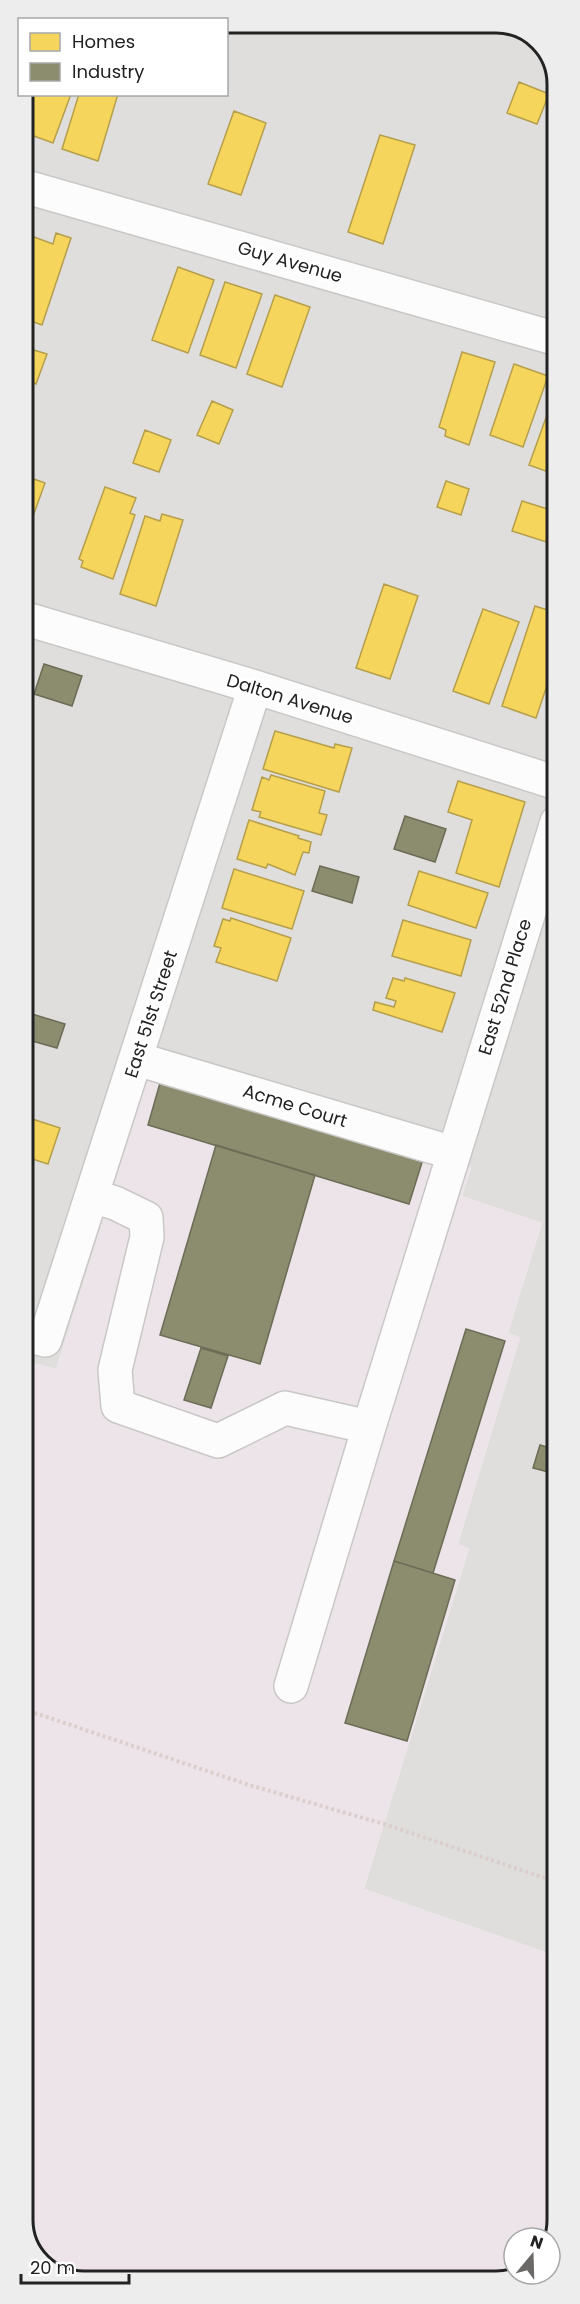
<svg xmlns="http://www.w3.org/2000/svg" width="580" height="2304" viewBox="0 0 580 2304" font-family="Poppins,sans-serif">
<rect width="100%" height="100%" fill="#f0eeeb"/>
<path fill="#dfdedc" d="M227,23H503L539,40L556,73L557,1956L364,1889L469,1549L458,1544L520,1338L508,1333L542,1223L462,1196L471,1168L151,1070L56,1369L23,1360V95L226,94Z"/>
<path fill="#ede4e9" d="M150,1070L471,1167L462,1196L542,1223L508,1333L520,1337L458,1544L469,1549L364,1889L557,1956V2220L550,2240V2238H514V2274H518L507,2280L77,2281L41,2264L24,2231L23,1360L56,1369Z"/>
<path fill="#f6d55c" stroke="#b69f4b" stroke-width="1.5" d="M519,82L549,94L537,124L507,113Z
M30,94H71L53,143L23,132V117Z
M79,94H118L98,161L62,149Z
M234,111L266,123L241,195L208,184Z
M380,135L415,145L383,244L348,232Z
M56,233L71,238L42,325L23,318V269L34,237L53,244Z
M178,267L214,280L188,353L152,340Z
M225,282L262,294L236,368L200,355Z
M275,295L310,307L282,387L247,374Z
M24,347L47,354L36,384L23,379Z
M462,352L495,362L469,445L445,436L446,430L439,427Z
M514,364L548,376L523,447L490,435Z
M557,387V475L529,465Z
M212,401L233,410L219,444L197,435Z
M145,430L171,440L159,472L133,463Z
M23,475L45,483L23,544Z
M446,481L469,489L461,515L437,507Z
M105,487L136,498L130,513L135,515L113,579L81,567L83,561L79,559Z
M522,501L557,512L556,545L512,531Z
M162,514L183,520L156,606L120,594L145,516L160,521Z
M384,584L418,596L390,679L356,668Z
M535,606L557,613V656L536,718L502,706Z
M483,609L519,622L489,704L453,691Z
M557,694V727L547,723Z
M275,731L334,748L335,744L352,748L339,792L263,769Z
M271,775L325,791L319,813L327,815L321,835L259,817L261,812L252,810L262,777L269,780Z
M458,781L525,802L499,887L456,873L472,820L448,812Z
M249,820L299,836L298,838L311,842L309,853L303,852L295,875L268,864L266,868L237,859Z
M234,869L304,891L292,929L222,908Z
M419,871L488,893L476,928L408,905Z
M231,918L291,938L277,981L216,962L221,948L214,946L223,919L230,921Z
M403,920L471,940L461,976L392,956Z
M393,978L404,981L405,978L455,993L442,1032L373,1010L375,1002L394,1007L396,1001L386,998Z
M23,1116L60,1128L48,1164L23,1156Z"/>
<path fill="#8c8c6e" stroke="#6c6c57" stroke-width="1.5" d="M44,664L82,676L72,706L34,694Z
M405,816L446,829L435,862L394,849Z
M320,866L359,877L352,903L312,891Z
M32,1014L65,1024L57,1048L25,1039Z
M162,1076L424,1156L409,1204L148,1125Z
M216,1145L315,1175L260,1364L160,1335Z
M466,1329L505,1341L433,1573L394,1561Z
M201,1348L228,1356L211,1408L184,1400Z
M540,1445L557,1450L552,1473L533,1468Z
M23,1480L32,1483L23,1511Z
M394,1561L455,1580L407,1741L345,1723Z"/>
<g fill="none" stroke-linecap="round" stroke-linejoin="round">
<defs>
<path id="minor" d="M23,186L557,339
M23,618L255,687L557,783
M137,1059L453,1153
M92,1196L115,1203L146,1218L147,1237L115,1370L118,1406L218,1441L285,1408L369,1427L557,822
M23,1334L45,1340L255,687
M291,1686L369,1427"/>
</defs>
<use href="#minor" stroke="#c9c8c7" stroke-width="36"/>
<path stroke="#dccecd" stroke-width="4" stroke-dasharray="3 3" stroke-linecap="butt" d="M23,1709L246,1784L384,1824L557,1882"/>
<use href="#minor" stroke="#fdfcfc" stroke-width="33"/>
</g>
<g text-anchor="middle" stroke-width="6" stroke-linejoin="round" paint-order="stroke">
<g font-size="18" fill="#222" stroke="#fff">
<text transform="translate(290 262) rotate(16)" y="6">Guy Avenue</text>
<text transform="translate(290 699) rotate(17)" y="6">Dalton Avenue</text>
<text transform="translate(505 987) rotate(-73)" y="6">East 52nd Place</text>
<text transform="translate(151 1014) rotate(-72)" y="6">East 51st Street</text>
<text transform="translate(295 1106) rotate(17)" y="6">Acme Court</text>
</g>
</g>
<path d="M0 0H580V2304H0ZM84 33H496A51 51 0 0 1 547 84V2220A51 51 0 0 1 496 2271H84A51 51 0 0 1 33 2220V84A51 51 0 0 1 84 33Z" fill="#ededed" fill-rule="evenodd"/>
<path fill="none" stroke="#222" stroke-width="3" d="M84 33H496A51 51 0 0 1 547 84V2220A51 51 0 0 1 496 2271H84A51 51 0 0 1 33 2220V84A51 51 0 0 1 84 33Z"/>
<rect x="18" y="18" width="210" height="78" fill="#ffffff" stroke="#a7a7a7" stroke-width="1.5"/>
<rect x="30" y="33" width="30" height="18" fill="#f6d55c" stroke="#a7a7a7" stroke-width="1.5"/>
<text x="72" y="48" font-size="18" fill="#222222">Homes</text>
<rect x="30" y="63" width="30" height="18" fill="#8c8c6e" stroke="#a7a7a7" stroke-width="1.5"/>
<text x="72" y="78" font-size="18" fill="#222222">Industry</text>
<g transform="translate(532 2256) rotate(19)"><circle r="28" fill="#ffffff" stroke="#a7a7a7" stroke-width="1.5"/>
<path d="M0-4.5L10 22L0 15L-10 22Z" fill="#6a6968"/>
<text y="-9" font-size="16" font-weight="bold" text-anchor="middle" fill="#222222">N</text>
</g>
<path d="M21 2274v9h108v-9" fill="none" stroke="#222222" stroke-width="3"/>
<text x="30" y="2274" font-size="18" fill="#222222" stroke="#ffffff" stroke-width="4.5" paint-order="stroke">20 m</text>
</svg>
